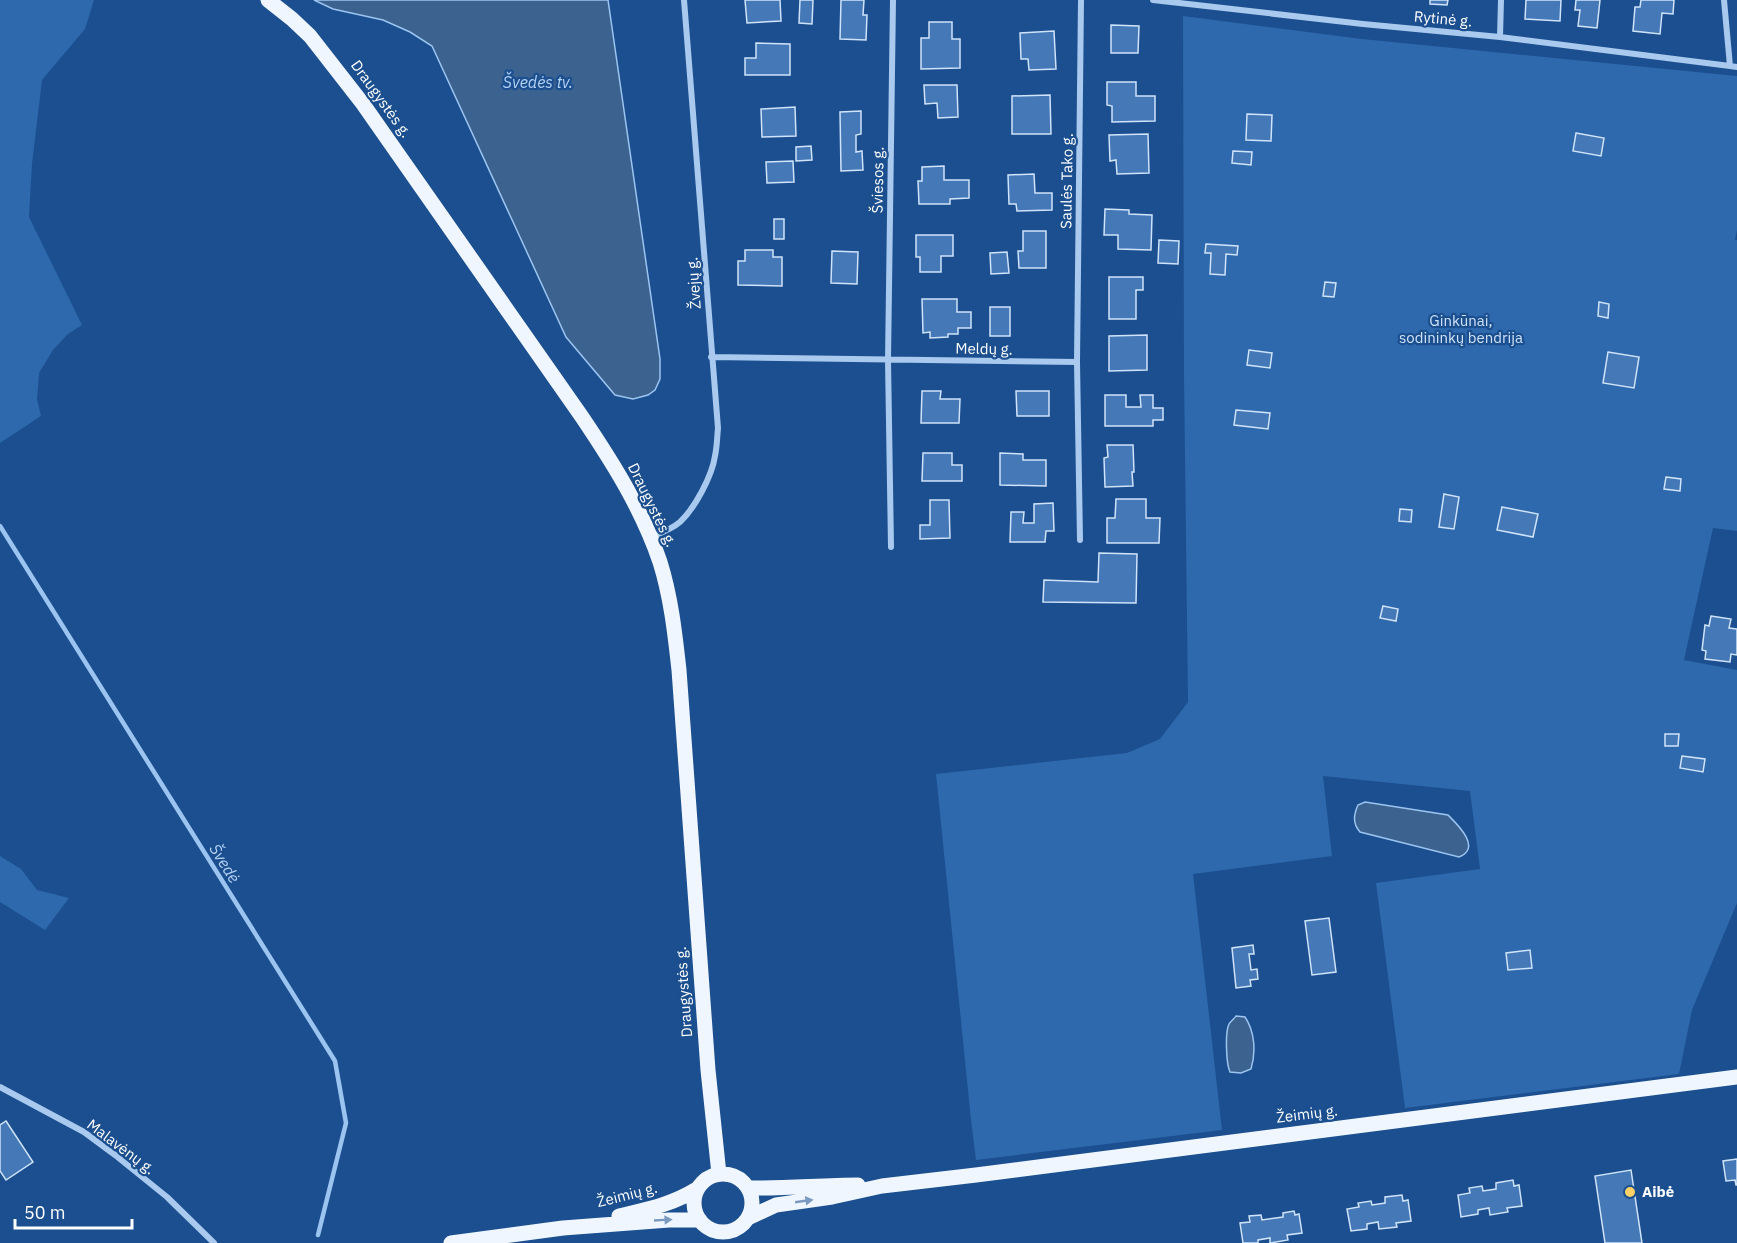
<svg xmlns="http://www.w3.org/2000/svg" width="1737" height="1243" viewBox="0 0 1737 1243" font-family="'IBM Plex Sans',sans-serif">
<rect width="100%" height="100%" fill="#1b4f8f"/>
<path fill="#2e69ad" d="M0,0H94L85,29L42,80L32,164L29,217L82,325L68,334L53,350L39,373L37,399L41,416L0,443Z
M1183,16L1362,39L1737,76V230L1735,240H1737V531L1713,528L1684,660L1737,670V903L1692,1010L1679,1074L1405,1108L1376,883L1480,869L1470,791L1323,776L1332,856L1193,874L1222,1130L976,1160L971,1120L936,774L1127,753L1160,739L1188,702L1184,375Z
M0,856L21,869L37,890L69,898L45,930L0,902Z"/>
<path fill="#3c6290" stroke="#9cc4f0" stroke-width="1.5" d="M314,0H608L660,359V379L655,390L648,395L633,399L615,395L566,337L432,46L410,32L383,20L333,9Z
M1365,802L1448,815C1458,825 1482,848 1459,857L1360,832C1352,823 1354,814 1358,805Z
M1236,1016L1245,1017C1255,1032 1256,1052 1251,1069L1241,1073L1230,1072C1226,1063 1225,1032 1229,1024C1230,1022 1235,1018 1236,1016Z"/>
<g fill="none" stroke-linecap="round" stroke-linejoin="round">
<path stroke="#9cc4f0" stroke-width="4.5" d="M0,526L335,1061L346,1123L318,1235"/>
</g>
<path fill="#4478b7" stroke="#cfe3fa" stroke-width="1.5" d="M745,0H780L781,21L747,23Z
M800,0H813L812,24L799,23Z
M841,0H864L863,15H867L866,40L840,39Z
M1430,0H1448L1447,5L1430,4Z
M1526,0H1561L1560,21L1525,19Z
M1576,0H1600L1597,28L1578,26L1580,10H1575Z
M1641,0H1674L1673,14L1662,13L1660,34L1633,31L1635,7H1640Z
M929,22H952V39H960V68L921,69V38H929Z
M1111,25L1139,26L1138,53H1111Z
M1054,31L1056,69L1029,70L1028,59H1021L1020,33Z
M756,43L790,44V75H745V58H756Z
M1107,82H1136V96H1155V121L1112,122V106L1107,105Z
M924,85H957L958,117L938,118L937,103L925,104Z
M1050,95L1051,134H1012V96Z
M795,107L796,136L762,137L761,109Z
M861,111V134L856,135V152L862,151L863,170L841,171L840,112Z
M1247,114L1272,115L1271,141L1246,140Z
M1576,133L1604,138L1601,156L1573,151Z
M1148,134L1149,173L1117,174L1116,160L1110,161L1109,135Z
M811,146L812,160L796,161V147Z
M1233,151L1252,152L1251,165L1232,163Z
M793,161L794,182L767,183L766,162Z
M944,166V180H969V198L950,199V204H919L918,181H922V167Z
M1034,174L1035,193H1052V210L1017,211L1016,204H1009L1008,175Z
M1105,209L1129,210V214L1152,215L1151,250L1118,249V235H1104Z
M774,219H784V239H774Z
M1023,231H1046V268H1019L1018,251H1023Z
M916,235H953V256H941V272H920V257H916Z
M1159,240L1179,241L1178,264L1158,263Z
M1206,244L1238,246L1237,255L1226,254L1225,275L1210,274L1211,253H1205Z
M745,250H773V257H782V286L738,285V261H745Z
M832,251L858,252L857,284L831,283Z
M1007,252L1009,273L991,274L990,253Z
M1109,277H1143V290H1136V319H1109Z
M1325,282L1336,283L1334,297L1323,296Z
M922,299H957V312H971V328H958V334H948V337L930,338V332L923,333Z
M1599,302L1609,304L1608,318L1598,316Z
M990,307H1010V336H990Z
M1147,335V370L1109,371V336Z
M1249,350L1272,353L1270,368L1247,365Z
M1608,352L1639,357L1634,388L1603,383Z
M922,391H941L940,399H960L959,423H921Z
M1016,391H1049V416H1017Z
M1105,395H1126V407H1141L1140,395H1153V408H1163V420H1153V426H1105Z
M1236,410L1270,413L1268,429L1234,425Z
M1107,445H1133L1134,472H1132L1133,486L1105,487L1104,458L1108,457Z
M923,453H952V465H962V481H922Z
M1000,453L1023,454V460H1046V486L1000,485Z
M1666,477L1681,479L1680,491L1664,489Z
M1444,494L1459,497L1454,529L1439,527Z
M1116,499H1146V518H1160L1159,543H1107V518H1115Z
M930,500H949L950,538L920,539V525H930Z
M1053,503L1054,531H1046L1045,542H1010L1011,512H1024L1023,523H1034V504Z
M1502,507L1538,514L1533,537L1497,530Z
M1400,509L1412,510L1411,522L1399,521Z
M1099,553L1137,554L1136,603L1043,602L1044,580L1098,582Z
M1383,606L1398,609L1396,621L1380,618Z
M1711,616L1731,619L1729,628L1737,629V655L1731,654L1730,662L1705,659L1706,651L1702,650L1705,625L1709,626Z
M1665,734H1679L1678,746H1665Z
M1682,756L1705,759L1703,772L1680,768Z
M1329,918L1336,972L1312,975L1305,921Z
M1253,945L1254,954H1249L1251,970L1257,969L1258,979L1250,980L1251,986L1236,988L1232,948Z
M1530,950L1532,968L1508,970L1506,953Z
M6,1121L33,1162L6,1180L0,1171V1125Z
M1737,1159V1185H1736L1735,1180L1726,1181L1723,1161Z
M1631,1170L1642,1243H1605L1595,1176Z
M1513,1180L1514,1186L1519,1185L1522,1206L1507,1208L1508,1212L1490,1215L1489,1208L1478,1210V1214L1461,1217L1458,1195L1470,1193L1469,1188L1482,1186L1483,1191L1496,1189V1183Z
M1402,1195L1403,1201L1408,1200L1411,1221L1396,1223L1397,1227L1379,1229L1378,1222L1367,1224V1229L1351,1231L1347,1209L1359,1207L1358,1203L1371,1201L1372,1205L1385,1203V1197Z
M1294,1211L1295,1215L1299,1214L1302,1233L1287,1235L1288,1240L1270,1243V1238L1258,1240V1243H1243L1240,1223L1250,1222L1249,1216L1261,1215L1262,1220L1283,1217V1213Z"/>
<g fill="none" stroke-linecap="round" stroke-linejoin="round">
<path stroke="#a9c9ee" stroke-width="6" d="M1153,0L1363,24L1500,37L1730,66
M1724,0L1730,66L1737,67
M1500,37L1501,0
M711,357L1077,362L1080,540
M1077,362L1081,0
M651,537C661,533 672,529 680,522C695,508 712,476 715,456C717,447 717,438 718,428L684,0
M891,547L888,360L893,0
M0,1087L84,1132L115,1155L167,1197L214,1243"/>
<path stroke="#f0f6ff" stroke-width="15" d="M268,0L292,19L310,36L363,104L582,417C613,463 642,509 660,562C671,597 675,634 679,670L708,1070L719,1174
M694 1203a29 29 0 1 1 58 0a29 29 0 1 1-58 0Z
M748,1188C785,1189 821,1185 858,1185
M619,1216C648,1209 671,1205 697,1189
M748,1218L776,1205L832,1197L882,1186L976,1175L1737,1077
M451,1243L563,1228L669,1220H700"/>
</g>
<defs><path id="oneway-solid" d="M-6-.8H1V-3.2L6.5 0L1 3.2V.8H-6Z" transform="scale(1.5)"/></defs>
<g fill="#7b9ac1">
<use href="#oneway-solid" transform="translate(804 1201) rotate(-8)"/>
<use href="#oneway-solid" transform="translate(663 1220) rotate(-3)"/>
</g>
<circle fill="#ffd166" stroke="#1b4f8f" stroke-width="2" cx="1630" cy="1192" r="6"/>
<g text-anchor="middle" stroke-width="4.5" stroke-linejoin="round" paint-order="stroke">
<g font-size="15" fill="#fff" stroke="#1b4f8f">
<text transform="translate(1443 19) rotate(5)" y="5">Rytinė g.</text>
<text transform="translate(381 99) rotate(54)" y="5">Draugystės g.</text>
<text transform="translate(878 180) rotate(-89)" y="5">Šviesos g.</text>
<text transform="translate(1067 181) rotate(-89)" y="5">Saulės Tako g.</text>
<text transform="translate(694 283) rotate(-94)" y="5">Žvejų g.</text>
<text transform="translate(984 349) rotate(1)" y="5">Meldų g.</text>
<text transform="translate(652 505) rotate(64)" y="5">Draugystės g.</text>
<text transform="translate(684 992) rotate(-94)" y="5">Draugystės g.</text>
<text transform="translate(1307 1114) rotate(-7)" y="5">Žeimių g.</text>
<text transform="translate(121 1147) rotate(37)" y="5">Malavėnų g.</text>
<text transform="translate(627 1195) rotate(-14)" y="5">Žeimių g.</text>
</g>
<g font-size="15" fill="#cfe3fa" stroke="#1b4f8f">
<text x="1461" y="326">Ginkūnai,<tspan x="1461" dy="17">sodininkų bendrija</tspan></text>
</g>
<g font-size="15" font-weight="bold" fill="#fff" stroke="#1b4f8f" text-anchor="start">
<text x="1642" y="1197">Aibė</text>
</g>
<g font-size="16" font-style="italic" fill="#b5d3f5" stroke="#1b4f8f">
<text x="538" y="88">Švedės tv.</text>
<text transform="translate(225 863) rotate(58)" y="6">Švedė</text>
</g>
</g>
<path d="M15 1219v9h117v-9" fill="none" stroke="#ffffff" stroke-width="3"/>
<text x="24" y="1219" font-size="18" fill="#ffffff" stroke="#1b4f8f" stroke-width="4.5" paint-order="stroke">50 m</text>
</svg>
